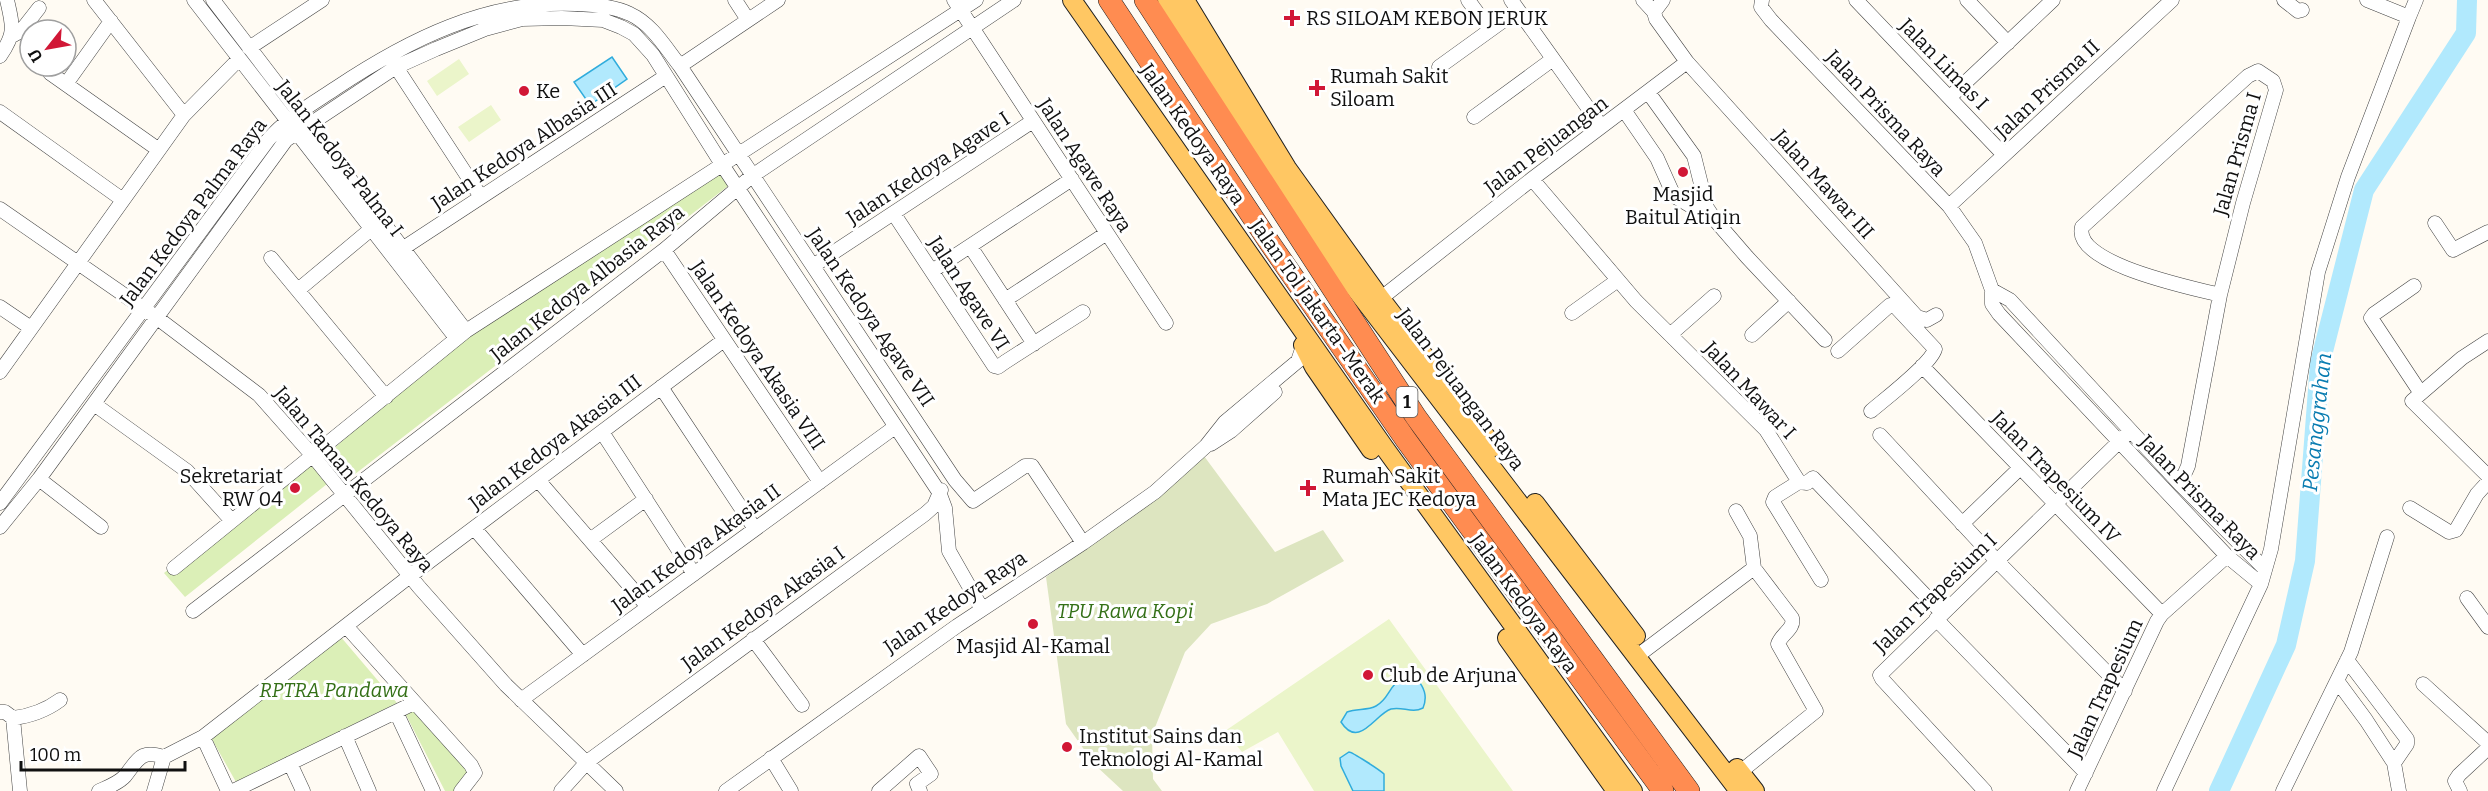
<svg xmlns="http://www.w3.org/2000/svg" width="2488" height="791" viewBox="0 0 2488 791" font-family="Bitter,serif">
<rect width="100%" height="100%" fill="#fffbf3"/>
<path fill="#dbefb7" d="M719,163L732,183L346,481L325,456L466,334Z
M307,460L327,484L185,597L164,573Z
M340,636L397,703L236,782L209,734Z
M413,705L476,765L455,791H445L403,709Z"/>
<path fill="#dde5c0" d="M1204,456L1275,552L1323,530L1344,561L1267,604L1211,624L1185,652L1152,735L1153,779L1162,791H1123L1095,765L1066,724L1046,577L1141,509Z"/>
<path fill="#ebf5ca" d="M459,59L469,74L437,96L427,81Z
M491,105L501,120L469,142L458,127Z
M1389,619L1513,791H1314L1278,732L1242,752L1225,731Z"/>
<path fill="#b1e9fd" stroke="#30acdc" stroke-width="1.5" d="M612,57L627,79L590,105L574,82Z
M1408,676L1416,678C1424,687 1428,696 1423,708C1411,714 1403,706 1391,709C1375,714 1359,750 1341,722L1347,712C1357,708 1367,711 1376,706C1391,698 1387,684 1408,676Z
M1349,752C1352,752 1380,770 1384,774V791H1353L1341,766L1340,758Z"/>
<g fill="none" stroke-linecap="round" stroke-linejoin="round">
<path stroke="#b1e9fd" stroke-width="20" d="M2219,791L2286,645L2305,561L2320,363L2364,190L2466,33L2467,0"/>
<defs>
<path id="minor" d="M94,0L184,115
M194,0L456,338
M213,0L466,331
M735,0L748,20
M954,0L1166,323
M1468,0L1490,30
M1511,0L1601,126
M1643,0L1654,12
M1762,0L1761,7L1771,20L1949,206L1975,243L1992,290V304L1999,314L2227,556L2261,584
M1856,0L2004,155
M1967,0L2008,43
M2284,0L2298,11L2302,10
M2367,0L2409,17L2416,0
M12,36L21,31L39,8
M249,48L322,0
M0,56C16,33 13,26 7,0
M1687,62L1917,317L1927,320L1936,315
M680,66L778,0
M396,67L481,197
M1439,67L1518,10
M50,73L159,150
M66,84L111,21
M1648,92L1694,156L1707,208L1715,220L1747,257L1825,340
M1950,97L2053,0
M1624,110L1657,158L1674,196L1713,219
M0,112L123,200
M1474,117L1553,59
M1532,179L1636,301L1766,430L1799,482
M1949,206L2172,0
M0,209L156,317L259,395L313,456L419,587L506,685L616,791
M894,214L994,366L998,367L1005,362L1083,312
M2435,223L2453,250L2488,232
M970,246L1034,344
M402,249L666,76
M664,250L820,482
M271,258L386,397
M813,266L1033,121
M932,271L1072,179
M2414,286L2374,314L2371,318L2420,392
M298,290L370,230
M1992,290L2010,300L2180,484L2265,569
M1005,300L1107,233
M1375,303L1532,179L1687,62L1656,19L1654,12L1663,0
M0,307L31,328
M1572,313L1618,280
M1671,334L1714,296
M1752,335L1789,301
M2488,341L2462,358L2412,401L2488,476
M1838,351L1890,305H1894L1935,349C1931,364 1885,399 1871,411
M1922,366L2162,614
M0,372L184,115L239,59
M661,387L755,529
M94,404L187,471L232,521
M602,432L694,574
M1880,435L1996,560L2125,691
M1211,444L1231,431L1275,392
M39,479L101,527
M538,480L648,607
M1799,482L1807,483L1813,478L1942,613
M1799,482L1775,497L1773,502L1821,580
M2180,484L2188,466L2220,295L2243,203L2276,90L2273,81L2258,71L2248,76L2082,227C2072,264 2194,288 2220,295
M0,503L268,140C287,118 312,104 336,88C408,40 487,0 576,4C593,5 614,6 630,14C652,24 665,47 680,66L955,480L973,501L1025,466H1032L1083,543
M2410,508L2449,532L2456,530L2477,494L2488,482
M1736,511L1750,536L1754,568
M1962,524L2020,468
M0,527L39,479L286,140L396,67L436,49L485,29L522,19L562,18L603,20L621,27L634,34L653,55L723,166L939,492L945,508L949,551L982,609
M474,528L583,655
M590,540L646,499
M174,568L466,331L976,0
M2467,598L2488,627
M193,611L664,250L752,176L1014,0
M1936,619L2086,773
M346,626L471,765L475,773L461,791
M753,639L802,705
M1636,657L1754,568L1792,618C1795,629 1781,634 1778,644L1816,711L1734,777
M2347,660L2407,739V744L2394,763
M2338,682L2366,720L2394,763L2399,791
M2423,684L2488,743
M521,700L895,427
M0,712H5L13,718C31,716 45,711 60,700
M396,712L433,791
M13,718L20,791
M345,736L369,791
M203,737L228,791
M771,758L791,791
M290,763L303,791
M99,791C108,787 119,783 125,776C138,760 140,749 164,757L203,737L410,576L724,340
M154,791L164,757
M233,791L414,703
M561,791L587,762L925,514L934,506L941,490
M726,791L957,626L1083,543L1155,492L1206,446L1225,422L1298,361L1303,346
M879,791L919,756L931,774L917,784L920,791
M1985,791L1882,679L1880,675L2130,431
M2077,791L2157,621L2162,614L2227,556
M2164,791L2261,584L2271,549L2318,272L2348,177L2409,17
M2283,791L2351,652L2387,537
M2460,791L2455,781L2459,775L2488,748"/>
<path id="major" d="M1072,0L1384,447L1633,791
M1167,0L1276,175L1354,287L1739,791
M1185,0L1287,168L1381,299L1494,447
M1303,345L1314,367L1371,450
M1535,503L1636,636
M1507,638L1616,791
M1737,768L1755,791"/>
<path id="highway" d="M1109,0L1269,242L1406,440L1663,791
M1145,0L1416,417L1689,791"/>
</defs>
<use href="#minor" stroke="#434343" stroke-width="15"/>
<use href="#major" stroke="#212121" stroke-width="20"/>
<use href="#highway" stroke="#212121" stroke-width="22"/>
<use href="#minor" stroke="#fff" stroke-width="14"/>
<use href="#major" stroke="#ffc763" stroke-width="18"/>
<use href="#highway" stroke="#ff8c51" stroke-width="21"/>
</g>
<g fill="#d11736" stroke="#fff" stroke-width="2">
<path d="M1289 9h6v6h6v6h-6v6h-6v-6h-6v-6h6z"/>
<path d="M1314 79h6v6h6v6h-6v6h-6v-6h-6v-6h6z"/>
<circle cx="524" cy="91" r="6"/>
<circle cx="1683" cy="172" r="6"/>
<circle cx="295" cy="488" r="6"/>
<path d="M1305 479h6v6h6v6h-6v6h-6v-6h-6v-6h6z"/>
<circle cx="1033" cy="624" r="6"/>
<circle cx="1368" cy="675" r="6"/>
<circle cx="1067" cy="747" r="6"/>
</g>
<g text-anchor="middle" stroke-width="6" stroke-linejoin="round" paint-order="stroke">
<rect fill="#fff" stroke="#585858" stroke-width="1.5" x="1396.5" y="387" width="21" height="30" rx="4.5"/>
<g font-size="18" font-weight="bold" fill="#101010">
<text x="1407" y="408">1</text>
</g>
<g font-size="20" fill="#101010" stroke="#fff" text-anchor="start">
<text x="1306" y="25">RS SILOAM KEBON JERUK</text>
<text x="1330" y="83">Rumah Sakit<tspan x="1330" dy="23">Siloam</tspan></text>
<text x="536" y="98">Ke</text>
<text x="1683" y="201" text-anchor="middle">Masjid<tspan x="1683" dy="23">Baitul Atiqin</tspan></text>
<text x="283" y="483" text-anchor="end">Sekretariat<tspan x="283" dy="23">RW 04</tspan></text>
<text x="1322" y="483">Rumah Sakit<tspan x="1322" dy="23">Mata JEC Kedoya</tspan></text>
<text x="1033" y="653" text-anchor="middle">Masjid Al-Kamal</text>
<text x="1380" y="682">Club de Arjuna</text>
<text x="1079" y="743">Institut Sains dan<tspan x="1079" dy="23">Teknologi Al-Kamal</tspan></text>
</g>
<g font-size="20" fill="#101010" stroke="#fff">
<text transform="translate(1944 64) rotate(46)" y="7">Jalan Limas I</text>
<text transform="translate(2047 89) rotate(-43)" y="7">Jalan Prisma II</text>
<text transform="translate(1886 113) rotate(47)" y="7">Jalan Prisma Raya</text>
<text transform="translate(1193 134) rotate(55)" y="7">Jalan Kedoya Raya</text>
<text transform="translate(1546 145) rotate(-37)" y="7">Jalan Pejuangan</text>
<text transform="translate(524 146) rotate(-33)" y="7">Jalan Kedoya Albasia III</text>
<text transform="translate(2237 154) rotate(-74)" y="7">Jalan Prisma I</text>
<text transform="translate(340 158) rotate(52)" y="7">Jalan Kedoya Palma I</text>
<text transform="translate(1085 165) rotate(57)" y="7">Jalan Agave Raya</text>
<text transform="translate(928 168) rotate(-33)" y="7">Jalan Kedoya Agave I</text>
<text transform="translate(1824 184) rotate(48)" y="7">Jalan Mawar III</text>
<text transform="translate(193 212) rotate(-53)" y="7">Jalan Kedoya Palma Raya</text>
<text transform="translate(587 283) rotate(-38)" y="7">Jalan Kedoya Albasia Raya</text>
<text transform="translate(969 293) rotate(57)" y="7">Jalan Agave VI</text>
<text transform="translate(1318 311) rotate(55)" y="7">Jalan Tol Jakarta–Merak</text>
<text transform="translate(871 317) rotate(56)" y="7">Jalan Kedoya Agave VII</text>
<text transform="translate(758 355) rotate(56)" y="7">Jalan Kedoya Akasia VIII</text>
<text transform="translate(1461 389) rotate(53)" y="7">Jalan Pejuangan Raya</text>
<text transform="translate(1750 390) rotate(47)" y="7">Jalan Mawar I</text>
<text transform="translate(555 442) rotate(-37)" y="7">Jalan Kedoya Akasia III</text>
<text transform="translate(2056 477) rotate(46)" y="7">Jalan Trapesium IV</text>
<text transform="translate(354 479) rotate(50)" y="7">Jalan Taman Kedoya Raya</text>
<text transform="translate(2200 497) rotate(46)" y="7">Jalan Prisma Raya</text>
<text transform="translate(696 548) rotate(-36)" y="7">Jalan Kedoya Akasia II</text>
<text transform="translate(1935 593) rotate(-44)" y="7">Jalan Trapesium I</text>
<text transform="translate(955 602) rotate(-34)" y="7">Jalan Kedoya Raya</text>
<text transform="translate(1524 603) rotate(54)" y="7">Jalan Kedoya Raya</text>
<text transform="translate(763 608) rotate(-36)" y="7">Jalan Kedoya Akasia I</text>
<text transform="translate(2105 688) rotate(-65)" y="7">Jalan Trapesium</text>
</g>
<g font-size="20" font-style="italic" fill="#347017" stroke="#fff">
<text x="1125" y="618">TPU Rawa Kopi</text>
<text x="334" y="697">RPTRA Pandawa</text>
</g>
<g font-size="21" font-style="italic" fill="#097cb1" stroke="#fff">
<text transform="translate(2317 422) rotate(-84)" y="7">Pesanggrahan</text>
</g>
</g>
<g transform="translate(48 48) rotate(239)"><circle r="28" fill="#ffffff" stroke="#9f9f9f" stroke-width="1.5"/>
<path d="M0-4.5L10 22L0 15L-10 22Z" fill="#d11736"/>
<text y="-9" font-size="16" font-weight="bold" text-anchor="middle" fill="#101010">U</text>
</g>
<path d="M21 761v9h164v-9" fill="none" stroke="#101010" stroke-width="3"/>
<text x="30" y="761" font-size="18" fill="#101010" stroke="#ffffff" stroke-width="4.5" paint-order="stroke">100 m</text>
</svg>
